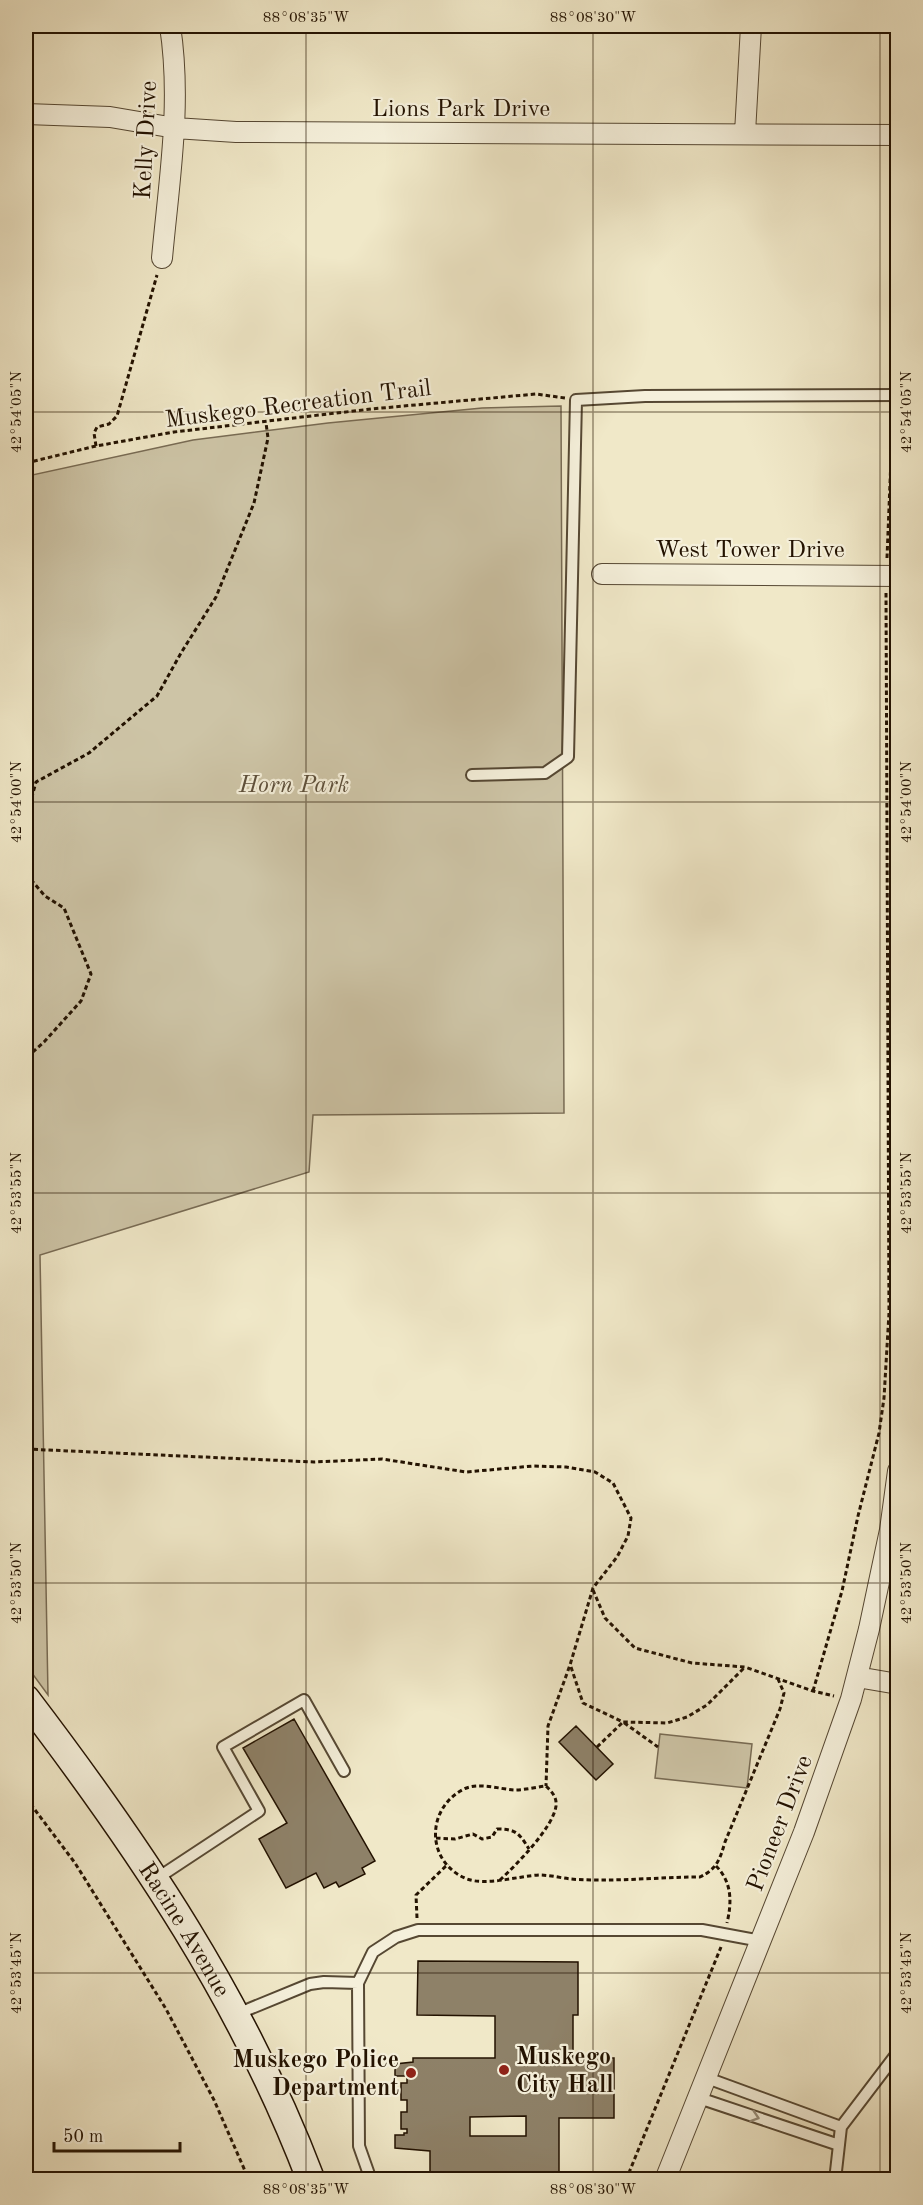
<svg xmlns="http://www.w3.org/2000/svg" width="923" height="2205" viewBox="0 0 923 2205" font-family="'Old Standard TT',serif">
<rect width="100%" height="100%" fill="#f0e8c8"/>
<filter id="stains"><feTurbulence type="fractalNoise" baseFrequency=".00333" numOctaves="4"/><feColorMatrix values="0 0 0 0 .2 0 0 0 0 .09 0 0 0 0 .02 0 0 0 .5 -.17"/></filter>
<radialGradient id="worn" r=".72"><stop offset=".6" stop-color="#630" stop-opacity="0"/><stop offset="1" stop-color="#630" stop-opacity=".3"/></radialGradient>
<path fill="#cdc4a6" stroke="#786b54" stroke-width="1.5" d="M561,406L564,1113L313,1115L309,1172L40,1255L48,1695L26,1665V499L32,497V475L193,440L328,423L482,408Z
M660,1734L752,1744L747,1788L655,1778Z"/>
<path fill="#8e8168" stroke="#231201" stroke-width="1.5" fill-rule="evenodd" d="M294,1719L375,1861L362,1868L365,1874L339,1887L336,1882L324,1888L316,1873L286,1888L259,1839L287,1823L243,1748Z
M576,1726L613,1764L596,1780L559,1742Z
M418,1961L578,1962V2015H573V2058H614V2118H559V2180H430V2151L395,2148V2135H404V2133H407V2129H401V2112H407V2100H401V2083H407V2076H395V2064L413,2062V2058H495V2016L417,2015ZM526,2116V2136H470V2117Z"/>
<g fill="none" stroke-linecap="round" stroke-linejoin="round">
<defs>
<path id="lane" d="M472,775L545,773L568,757L576,400L645,396L898,395
M156,1879L259,1811L223,1747L304,1700L344,1771
M358,1983L359,2146L371,2180
M237,2014L310,1984L324,1982L358,1983L373,1952L396,1937L418,1930H702L761,1941
M707,2078L841,2127
M699,2098L839,2145
M835,2180L841,2127L898,2052"/>
<path id="street" d="M26,114L110,117L175,128L236,132L898,135
M745,133L751,26
M162,258C169,181 182,103 170,26
M602,574L898,576
M857,1677L898,1684
M665,2180L804,1832L851,1699L869,1629L890,1530L898,1471"/>
<g id="secondary">
<path id="s1" d="M26,1699C141,1850 243,2001 311,2180"/>
</g>
</defs>
<use href="#lane" stroke="#564833" stroke-width="14"/>
<use href="#street" stroke="#564833" stroke-width="22"/>
<use href="#secondary" stroke="#231201" stroke-width="30"/>
<path stroke="#231201" stroke-width="3" stroke-dasharray="4.5 3" stroke-linecap="butt" d="M896,381L898,369
M96,446L94,433L97,427L109,424L117,416L157,275
M26,463L96,446L174,432L371,409L536,394L565,398
M887,558L893,409
M26,835L27,815L36,782L89,753L157,696L181,653L216,597L254,503L268,438L266,423
M26,874L45,896L64,908L91,974L81,1001L44,1042L26,1058
M26,1416V1449
M26,1449L314,1462L382,1459L466,1472L533,1466L566,1467L595,1472L613,1483L631,1518L628,1536L617,1557L593,1588L570,1665L548,1726L546,1786
M593,1590L605,1618L635,1648L692,1663L745,1667L813,1691L834,1696
M571,1667L583,1703L623,1722L667,1723L687,1717L707,1705L745,1667
M813,1691L842,1591L858,1516L879,1433L884,1398L889,1313L886,592
M597,1747L623,1722L658,1747
M26,1798L75,1863L166,2009L214,2100L249,2180
M436,1838L455,1839L473,1834L482,1839L492,1837L497,1829C516,1829 519,1833 529,1849
M716,1866C732,1882 732,1902 727,1923
M500,1880C516,1865 553,1828 556,1806C557,1797 552,1792 546,1786C536,1787 525,1790 514,1790C499,1789 479,1782 464,1789C426,1808 425,1862 467,1879C486,1886 519,1876 539,1875C550,1875 561,1878 571,1879C582,1880 593,1880 603,1880C635,1880 668,1877 700,1877C717,1869 720,1859 725,1842L780,1709L784,1693L778,1679
M417,1918L416,1895L448,1864
M626,2180L721,1947"/>
<use href="#lane" stroke="#f5f0db" stroke-width="10"/>
<use href="#street" stroke="#f5f0db" stroke-width="20"/>
<use href="#secondary" stroke="#f5f0db" stroke-width="27"/>
</g>
<defs><path id="oneway-chevron" d="M-2-3.5L2.5 0L-2 3.5" fill="none" stroke-width="1.6" stroke-linecap="round" stroke-linejoin="round" transform="scale(1.5)"/></defs>
<use stroke="#968c79" href="#oneway-chevron" transform="translate(755 2117) rotate(18)"/>
<path fill="none" stroke="#231201" stroke-width="1.5" stroke-opacity="0.45" d="M306,26V2180M593,26V2180M880,26V2180M26,412H898M26,802H898M26,1193H898M26,1583H898M26,1973H898"/>
<g fill="#8f2418" stroke="#f5f0db" stroke-width="2">
<circle cx="504" cy="2070" r="6"/>
<circle cx="411" cy="2073" r="6"/>
</g>
<g text-anchor="middle" stroke-width="4.5" stroke-linejoin="round" paint-order="stroke">
<g font-size="24" fill="#231201" stroke="#f5f0db">
<text x="461" y="116">Lions Park Drive</text>
<text transform="translate(145 140) rotate(-87)" y="8">Kelly Drive</text>
<text transform="translate(298 403) rotate(-7)" y="8">Muskego Recreation Trail</text>
<text x="750" y="557">West Tower Drive</text>
<text transform="translate(779 1823) rotate(-69)" y="8">Pioneer Drive</text>
<text dy="8" stroke="none"><textPath href="#s1" startOffset="280">Racine Avenue</textPath></text>
</g>
<g font-size="24" font-style="italic" fill="#5e503b" stroke="#f5f0db">
<text x="294" y="792">Horn Park</text>
</g>
<g font-size="24" font-weight="bold" fill="#231201" stroke="#f5f0db" text-anchor="start">
<text x="516" y="2064">Muskego<tspan x="516" dy="28">City Hall</tspan></text>
<text x="399" y="2067" text-anchor="end">Muskego Police<tspan x="399" dy="28">Department</tspan></text>
</g>
</g>
<rect width="923" height="2205" fill="none" stroke="#f0e8c8" stroke-width="66"/>
<path d="M54 2142v9h126v-9" fill="none" stroke="#231201" stroke-width="3"/>
<text x="63" y="2142" font-size="18" fill="#231201" stroke="#f5f0db" stroke-width="4.5" paint-order="stroke">50 m</text>
<rect x="33" y="33" width="857" height="2139" fill="none" stroke="#231201" stroke-width="2"/>
<g font-size="15" text-anchor="middle" fill="#231201">
<text x="306" y="22">88°08'35"W</text>
<text x="593" y="22">88°08'30"W</text>
<text transform="translate(16 412) rotate(-90)" y="5">42°54'05"N</text>
<text transform="translate(906 412) rotate(-90)" y="5">42°54'05"N</text>
<text transform="translate(16 802) rotate(-90)" y="5">42°54'00"N</text>
<text transform="translate(906 802) rotate(-90)" y="5">42°54'00"N</text>
<text transform="translate(16 1193) rotate(-90)" y="5">42°53'55"N</text>
<text transform="translate(906 1193) rotate(-90)" y="5">42°53'55"N</text>
<text transform="translate(16 1583) rotate(-90)" y="5">42°53'50"N</text>
<text transform="translate(906 1583) rotate(-90)" y="5">42°53'50"N</text>
<text transform="translate(16 1973) rotate(-90)" y="5">42°53'45"N</text>
<text transform="translate(906 1973) rotate(-90)" y="5">42°53'45"N</text>
<text x="306" y="2194">88°08'35"W</text>
<text x="593" y="2194">88°08'30"W</text>
</g>
<rect width="100%" height="100%" filter="url(#stains)"/>
<rect width="100%" height="100%" fill="url(#worn)"/>
</svg>
